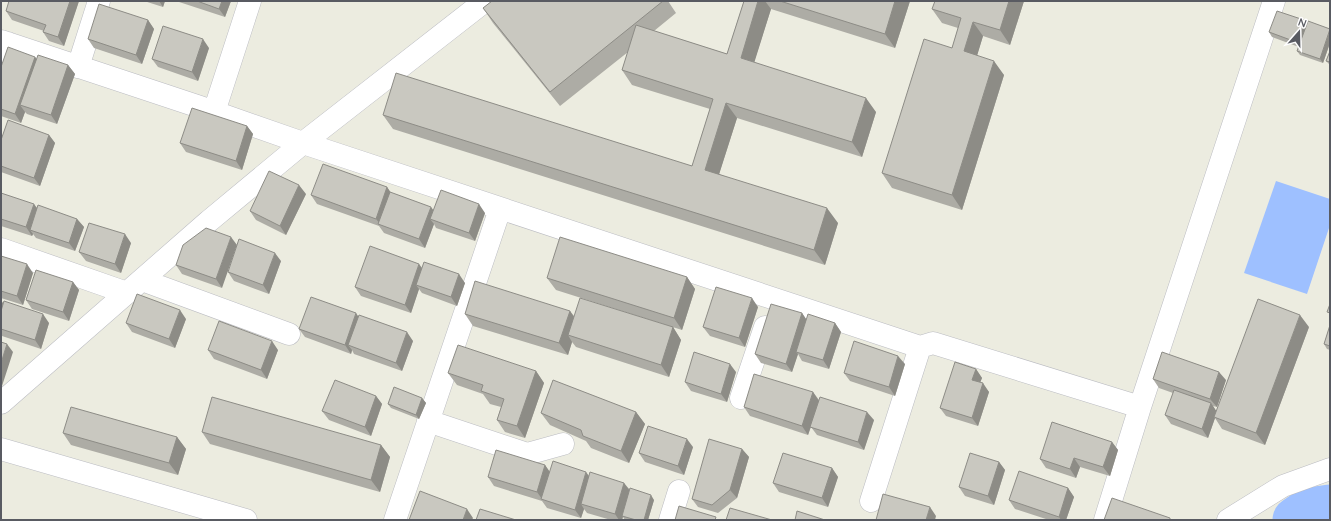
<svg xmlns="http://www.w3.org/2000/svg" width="1331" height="521" viewBox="0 0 1331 521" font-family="Quicksand,sans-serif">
<rect width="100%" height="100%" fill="#ecece0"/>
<path fill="#9ec0ff" d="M1276,181L1330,199V225L1307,294L1244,273Z"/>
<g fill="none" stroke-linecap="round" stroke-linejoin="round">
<path stroke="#9ec0ff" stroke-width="47" d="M1296,520L1309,511L1330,508"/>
<defs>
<path id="minor" d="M1,41L200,107L303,143L920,347L933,343L1140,407
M1,61L8,43
M78,67L99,1
M214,112L250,1
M1,249L127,293
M142,280L289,334
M741,398L765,327
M1,403L209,221L303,143L485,1
M428,421L527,454L563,444
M1,449L246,520
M871,501L920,347
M395,520L500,209
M670,520L679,491
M1105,520L1140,407L1274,1
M1228,520L1283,486L1330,469"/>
</defs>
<use href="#minor" stroke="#bbbcc2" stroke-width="23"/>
<use href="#minor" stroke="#fff" stroke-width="22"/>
</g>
<path fill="#adaca5" d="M79,1L64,46L49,41L43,32L44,31L12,20L6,11Z
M144,1H165L163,7Z
M176,1H231L225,17Z
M492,1H668L676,13L654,31L727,54L744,1H910L895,48L771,9L754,62L876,112L862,157L737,118L719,174L838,223L825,265L393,129L383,115L692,166L710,109L632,85L622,70L628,52L560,106L493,23L483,8Z
M1024,1L1010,45L983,36L977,55L1004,75L962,210L892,188L882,173L952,48L958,28L942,23L932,9Z
M148,20L154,29L142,64L94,48L88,39Z
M1304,20L1307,24L1330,29V43L1323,63L1300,55L1297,51L1299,47L1272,37L1269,32Z
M209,48L198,81L158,67L152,59Z
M1330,51V65L1326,61Z
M35,57L37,59L68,65L75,74L57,124L27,114L25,112L21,123L1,116V67Z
M247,126L253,134L242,170L186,152L180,143Z
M49,135L55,143L40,186L1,172V136L2,137Z
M387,187L391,193L433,210L485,213L475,241L436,228L434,224L425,248L384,233L379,226L317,204L311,195Z
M1,193L37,208L77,219L84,227L75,251L36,238L33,234L32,236L1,226Z
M306,194L286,235L256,220L250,211Z
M206,228L222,288L182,274L176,265Z
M131,243L121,273L86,261L79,252Z
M1,256L33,273L23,305L1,298Z
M281,261L269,294L234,281L228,272Z
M422,268L465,283L457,306L422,293L419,289L411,313L361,296L355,287Z
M687,277L695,289L682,330L556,290L547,278Z
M73,282L79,290L69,321L32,309L26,300Z
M1,300L3,304L49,323L41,349L2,336L1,335Z
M758,307L745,347L710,336L703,327Z
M570,311L574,316L673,327L681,340L669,377L576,347L572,342L568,355L473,326L465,314Z
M802,313L806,319L835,323L841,332L829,369L802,361L798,354L792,372L761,363L755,354Z
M359,317L413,341L402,371L354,354L352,350L351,354L305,337L299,329Z
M186,319L175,348L132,332L126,323Z
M1330,325V350L1327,349L1324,344Z
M1309,327L1265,445L1222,429L1215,418L1208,438L1171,424L1165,415L1173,393L1159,388L1153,379L1226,380L1217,407L1213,406L1216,411Z
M208,350H278L267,379L214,359Z
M905,364L895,396L850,381L844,373Z
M976,369L982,378L980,382L989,392L978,426L946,416L940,408Z
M536,371L544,383L525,438L505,432L497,420L501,407L490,404L483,394L457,385L448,373Z
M736,372L727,402L691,391L685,382Z
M813,392L819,400L874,420L864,450L817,435L811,427L808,435L750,416L744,407Z
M376,396L382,404L371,436L329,420L322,411Z
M422,398L426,403L419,419L391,408L388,404Z
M636,412L645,424L629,463L591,448L586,441L550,425L541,413Z
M202,432L381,445L390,457L380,492L210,444Z
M63,433L177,437L186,449L178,475L71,445Z
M1112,442L1118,450L1110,476L1080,467L1076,478L1046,468L1040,459Z
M693,447L684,475L645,462L639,453Z
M742,449L749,457L737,498L718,513L698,507L692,499Z
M999,462L1005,470L994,505L965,496L959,487Z
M545,465L550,472L589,476L624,483L630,490L654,500L648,520H625L623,517L622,520H611L587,513L584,509L581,518L547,508L542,501L494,486L488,477Z
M832,468L838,477L828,507L779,492L773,483Z
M1068,488L1074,497L1066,520H1049L1015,509L1009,500Z"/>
<path fill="#8d8c86" d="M70,1H79L64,46L58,37Z
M159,1H165L163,7Z
M222,1H231L225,17L219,9Z
M758,1H765L771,9L751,73L741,58Z
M895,1H910L895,48L885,34Z
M1009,1H1024L1010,45L1000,30Z
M148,20L154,29L142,64L136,55Z
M1304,20L1307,25L1299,47L1296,42Z
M973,22L983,36L974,66L964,51Z
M1330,30V43L1323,63L1320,59Z
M203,39L209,48L198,81L192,72Z
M35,57L41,66L20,105L25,112L21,123L15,114Z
M994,61L1004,75L962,210L952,195Z
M68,65L75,74L57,124L51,115Z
M866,98L876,112L862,157L852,142Z
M726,103L737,118L716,184L705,170Z
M247,126L253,134L242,170L236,161Z
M49,135L55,143L40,186L34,178Z
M299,185L306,194L286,235L280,226Z
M387,187L393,196L381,225L376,219Z
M34,204L40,212L30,230L33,234L32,236L26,227Z
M479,204L485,213L475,241L469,233Z
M431,207L437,215L430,219L434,224L425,248L419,239Z
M827,208L838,223L825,265L814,250Z
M77,219L84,227L75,251L69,243Z
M125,234L131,243L121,273L115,264Z
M231,237L237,245L222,288L216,279Z
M275,253L281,261L269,294L263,285Z
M27,264L33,273L23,305L17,296Z
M419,264L425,272L416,285L419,289L411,313L405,305Z
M459,274L465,283L457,306L451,297Z
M687,277L695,289L682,330L674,318Z
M73,282L79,290L69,321L63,312Z
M752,298L758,307L745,347L739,338Z
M1,300L6,308L1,325Z
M180,310L186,319L175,348L169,339Z
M570,311L578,323L568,335L572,342L568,355L559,343Z
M356,313L362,322L348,345L352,350L351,354L345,345Z
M802,313L808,322L796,352L798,354L792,372L786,364Z
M43,314L49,323L41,349L35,340Z
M1300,315L1309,327L1265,445L1256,433Z
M835,323L841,332L829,369L823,360Z
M673,327L681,340L669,377L661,365Z
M407,332L413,341L402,371L396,363Z
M272,341L278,350L267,379L261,370Z
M7,344L13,352L2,386L1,384V363Z
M898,356L905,364L895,396L889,387Z
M730,364L736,372L727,402L721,394Z
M976,369L982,378L978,388L972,380Z
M536,371L544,383L525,438L517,426Z
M1219,372L1226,380L1217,407L1210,399Z
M983,383L989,392L978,426L972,418Z
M813,392L819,401L808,435L802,426Z
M376,396L382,404L371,436L365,427Z
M422,398L426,403L419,419L416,415Z
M1211,403L1217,412L1214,417L1215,418L1208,438L1202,429Z
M636,412L645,424L629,463L621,451Z
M867,412L874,420L864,450L858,442Z
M177,437L186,449L178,475L169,463Z
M687,439L693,447L684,475L678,466Z
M1112,442L1118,450L1110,476L1103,467Z
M381,445L390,457L380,492L371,480Z
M742,449L749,457L737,498L730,490Z
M1074,458L1080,467L1076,478L1070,469Z
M999,462L1005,470L994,505L988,496Z
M545,465L551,474L542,499L537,492Z
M832,468L838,477L828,507L822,498Z
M586,472L592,480L581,504L584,509L581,518L575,510Z
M624,483L630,491L622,520H619L615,514Z
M1068,488L1074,497L1066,520H1061L1059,517Z
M651,495L654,500L648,520H644Z
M930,507L936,516L935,520H926Z
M467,509L473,518L472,520H463Z"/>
<path fill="#c9c8c0" stroke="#8d8c86" d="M9,1H70L58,37L43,32L46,25L6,11Z
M197,1H222L219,9Z
M492,1H663L550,92L483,8Z
M744,1H758L741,58L866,98L852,142L726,103L705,170L827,208L814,250L383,115L396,73L692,166L713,99L622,70L636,25L727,54Z
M780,1H895L885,34Z
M935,1H1009L1000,30L973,22L964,51L994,61L952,195L882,173L924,39L952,48L961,18L932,9Z
M99,4L148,20L136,55L88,39Z
M1277,11L1304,20L1296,42L1269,32Z
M1308,21L1330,29L1320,59L1297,51Z
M163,26L203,39L192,72L152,59Z
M8,47L35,57L15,114L1,109V67Z
M1330,51V62L1326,61Z
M38,55L68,65L51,115L20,105Z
M192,108L247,126L236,161L180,143Z
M8,120L49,135L34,178L1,166V140Z
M323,164L387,187L376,219L311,195Z
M269,171L299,185L280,226L250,211Z
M441,190L479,204L469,233L430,219Z
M390,192L431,207L419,239L378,224Z
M1,193L34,204L26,227L1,219Z
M38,205L77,219L69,243L30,230Z
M89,223L125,234L115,264L79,252Z
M206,228L231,237L216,279L176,265L183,245Z
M560,237L687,277L674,318L547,278Z
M239,239L275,253L263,285L228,272Z
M370,246L419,264L405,305L355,287Z
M1,256L27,264L17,296L1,291Z
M424,262L459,274L451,297L416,285Z
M36,270L73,282L63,312L26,300Z
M475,281L570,311L559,343L465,314Z
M716,287L752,298L739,338L703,327Z
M137,294L180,310L169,339L126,323Z
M311,297L356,313L345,345L299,329Z
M580,298L673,327L661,365L568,335Z
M1258,299L1300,315L1256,433L1214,417Z
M4,301L43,314L35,340L1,329V311Z
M771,304L802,313L786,364L755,354Z
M1330,304V313L1327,312Z
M808,314L835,323L823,360L796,352Z
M359,315L407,332L396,363L348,345Z
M219,321L272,341L261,370L208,350Z
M1330,325V346L1324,344Z
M854,341L898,356L889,387L844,373Z
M1,342L7,344L1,363Z
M458,345L536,371L517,426L497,420L504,399L481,391L483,385L448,373Z
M694,352L730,364L721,394L685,382Z
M1162,352L1219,372L1210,399L1153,379Z
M955,362L976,369L972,380L983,383L972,418L940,408Z
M754,374L813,392L802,426L744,407Z
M335,380L376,396L365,427L322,411Z
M553,380L636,412L621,451L583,436L581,430L541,413Z
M394,387L422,398L416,415L388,404Z
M1174,390L1211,403L1202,429L1165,415Z
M212,397L381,445L371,480L202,432Z
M820,397L867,412L858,442L810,427Z
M71,407L177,437L169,463L63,433Z
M1052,422L1112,442L1103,467L1074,458L1070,469L1040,459Z
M648,426L687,439L678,466L639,453Z
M709,439L742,449L730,490L712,505L692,499Z
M496,450L545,465L537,492L488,477Z
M783,453L832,468L822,498L773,483Z
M970,453L999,462L988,496L959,487Z
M553,461L586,472L575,510L541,499Z
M1019,471L1068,488L1059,517L1009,500Z
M590,472L624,483L615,514L581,504Z
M630,488L651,495L644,520H636L622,516Z
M420,491L467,509L463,520H409Z
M883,494L930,507L926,520H876Z
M1112,498L1170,518V520H1104Z
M679,506L716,517L715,520H675Z
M730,508L772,520H726Z
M480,509L516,520H476Z
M797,511L825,520H795Z"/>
<rect width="1331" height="521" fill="none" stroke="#595b62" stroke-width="4"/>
<g transform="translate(1299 32) rotate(20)" stroke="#ffffff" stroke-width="3" paint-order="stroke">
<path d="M0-3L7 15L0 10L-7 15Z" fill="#595b62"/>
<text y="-6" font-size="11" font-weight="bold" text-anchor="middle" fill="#595b62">N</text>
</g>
</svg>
